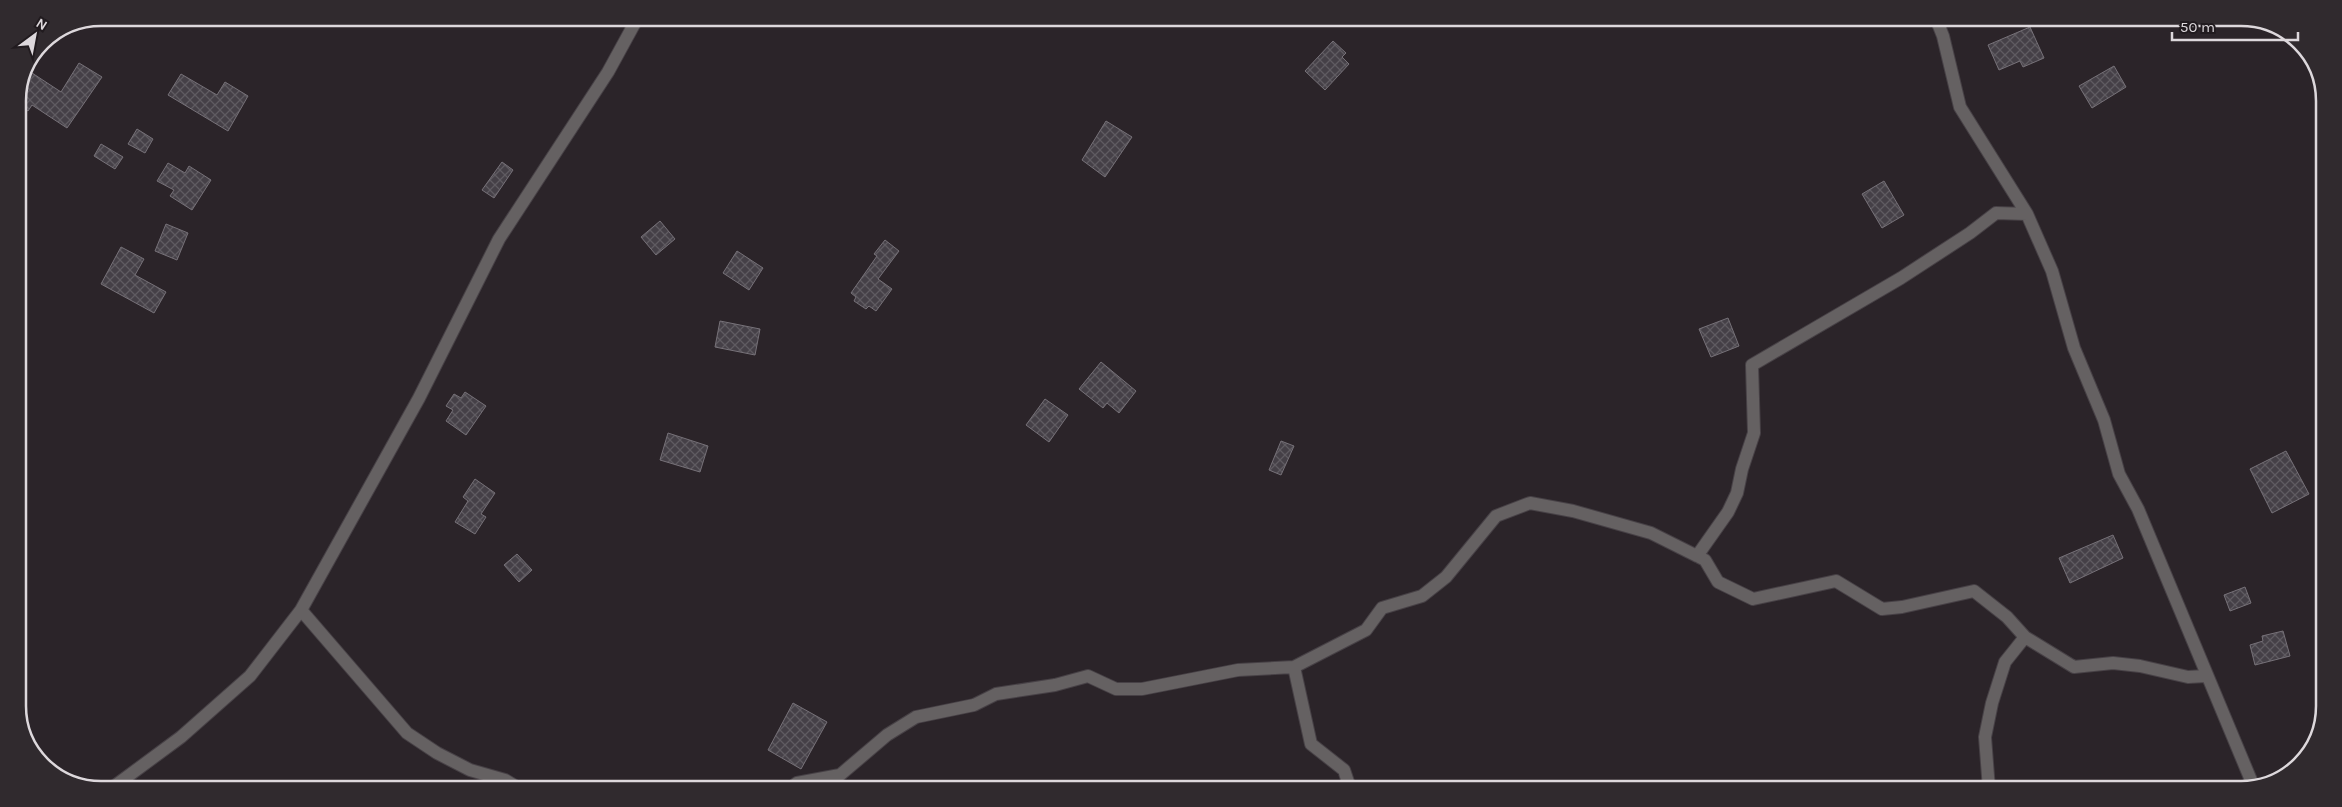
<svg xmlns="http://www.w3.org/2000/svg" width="2342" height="807" viewBox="0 0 2342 807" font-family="Karla,sans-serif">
<defs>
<pattern id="building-cross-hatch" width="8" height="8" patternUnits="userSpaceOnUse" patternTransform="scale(1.25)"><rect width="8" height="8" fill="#454047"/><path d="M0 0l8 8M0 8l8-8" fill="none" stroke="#5f5b61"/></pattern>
</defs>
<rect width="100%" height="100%" fill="#2b2429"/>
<path fill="url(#building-cross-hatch)" stroke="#767178" d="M2030,27L2044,58L2023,67L2020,61L1999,70L1988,45Z
M1333,41L1346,53L1342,57L1349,64L1325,90L1305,71Z
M79,63L102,77L67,128L32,105L28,111L18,104V96L29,71L61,92Z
M2114,66L2126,87L2092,108L2079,86Z
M181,74L217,95L225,82L248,96L228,131L168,95Z
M1106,121L1132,137L1105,177L1082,160Z
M137,129L153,139L145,153L128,144Z
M101,144L123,157L115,169L94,156Z
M502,162L513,170L494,198L482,190Z
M168,163L185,173L189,166L211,180L192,210L170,196L174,190L157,181Z
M1884,181L1904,215L1882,228L1862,194Z
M660,221L675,239L656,255L641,237Z
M166,224L188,233L177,260L155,251Z
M885,240L899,251L878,279L892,289L876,311L869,306L866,309L854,301L856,297L851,293L877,256L874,254Z
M121,247L144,259L135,275L166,292L154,313L101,284Z
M737,251L763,268L749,290L723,273Z
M1728,318L1739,346L1711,357L1699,329Z
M720,321L760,329L755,355L715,347Z
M1101,362L1136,391L1119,413L1107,403L1103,408L1079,389Z
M465,392L486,406L466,435L446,421L453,410L446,406L454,394L461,398Z
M1045,399L1068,415L1049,442L1026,425Z
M668,433L708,446L700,472L660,460Z
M1281,441L1294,446L1281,475L1269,470Z
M2286,451L2309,494L2272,513L2250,469Z
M475,479L495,493L481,514L486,517L475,534L455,522L468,501L463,497Z
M2113,535L2123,558L2070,583L2059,558Z
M517,554L532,570L519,582L504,565Z
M2245,587L2251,603L2230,611L2224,595Z
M2283,631L2290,656L2255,665L2250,645L2263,641L2262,636Z
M793,703L827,722L801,769L768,750Z"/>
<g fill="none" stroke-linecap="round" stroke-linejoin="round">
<defs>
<path id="minor" d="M1937,21L1943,36L1960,107L2027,214L2052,271L2074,348L2104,420L2119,474L2138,509L2253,785
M2266,22L2271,25
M1697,556L1728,512L1737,493L1742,469L1754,433L1752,365L1901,278L1970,233L1996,213L2027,214
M301,610L407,733L437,753L470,770L505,780L515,786
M1294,667L1311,744L1344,770L1350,788
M116,785L181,737L250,676L301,610L419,398L499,239L608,72L637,19
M792,787L797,783L840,775L887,735L916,717L974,705L996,694L1055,685L1088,676L1116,689H1142L1238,670L1294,667L1366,630L1382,608L1422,596L1446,577L1496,516L1530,503L1573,511L1651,533L1705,560L1718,582L1753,599L1836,581L1882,609L1902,607L1974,591L2007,617L2025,637L2074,667L2113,663L2140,666L2188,677L2206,676
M1989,789L1985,737L1992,703L2005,662L2025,637"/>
</defs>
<use href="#minor" stroke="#474146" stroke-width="14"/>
<use href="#minor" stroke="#656162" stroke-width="12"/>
</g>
<path d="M0 0H2342V807H0ZM101 26H2241A75 75 0 0 1 2316 101V706A75 75 0 0 1 2241 781H101A75 75 0 0 1 26 706V101A75 75 0 0 1 101 26Z" fill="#302a2e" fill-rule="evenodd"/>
<path fill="none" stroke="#ddd8dc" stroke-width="2.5" d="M101 26H2241A75 75 0 0 1 2316 101V706A75 75 0 0 1 2241 781H101A75 75 0 0 1 26 706V101A75 75 0 0 1 101 26Z"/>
<g transform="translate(35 35) rotate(32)" stroke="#211b1f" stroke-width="4" paint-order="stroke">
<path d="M0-4L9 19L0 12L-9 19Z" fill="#ddd8dc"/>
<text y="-8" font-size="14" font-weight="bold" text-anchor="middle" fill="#ddd8dc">N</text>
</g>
<path d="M2172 32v8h126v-8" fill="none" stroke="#ddd8dc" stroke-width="2.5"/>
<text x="2180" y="32" font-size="15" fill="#ddd8dc" stroke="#211b1f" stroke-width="4" paint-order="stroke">50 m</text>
</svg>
